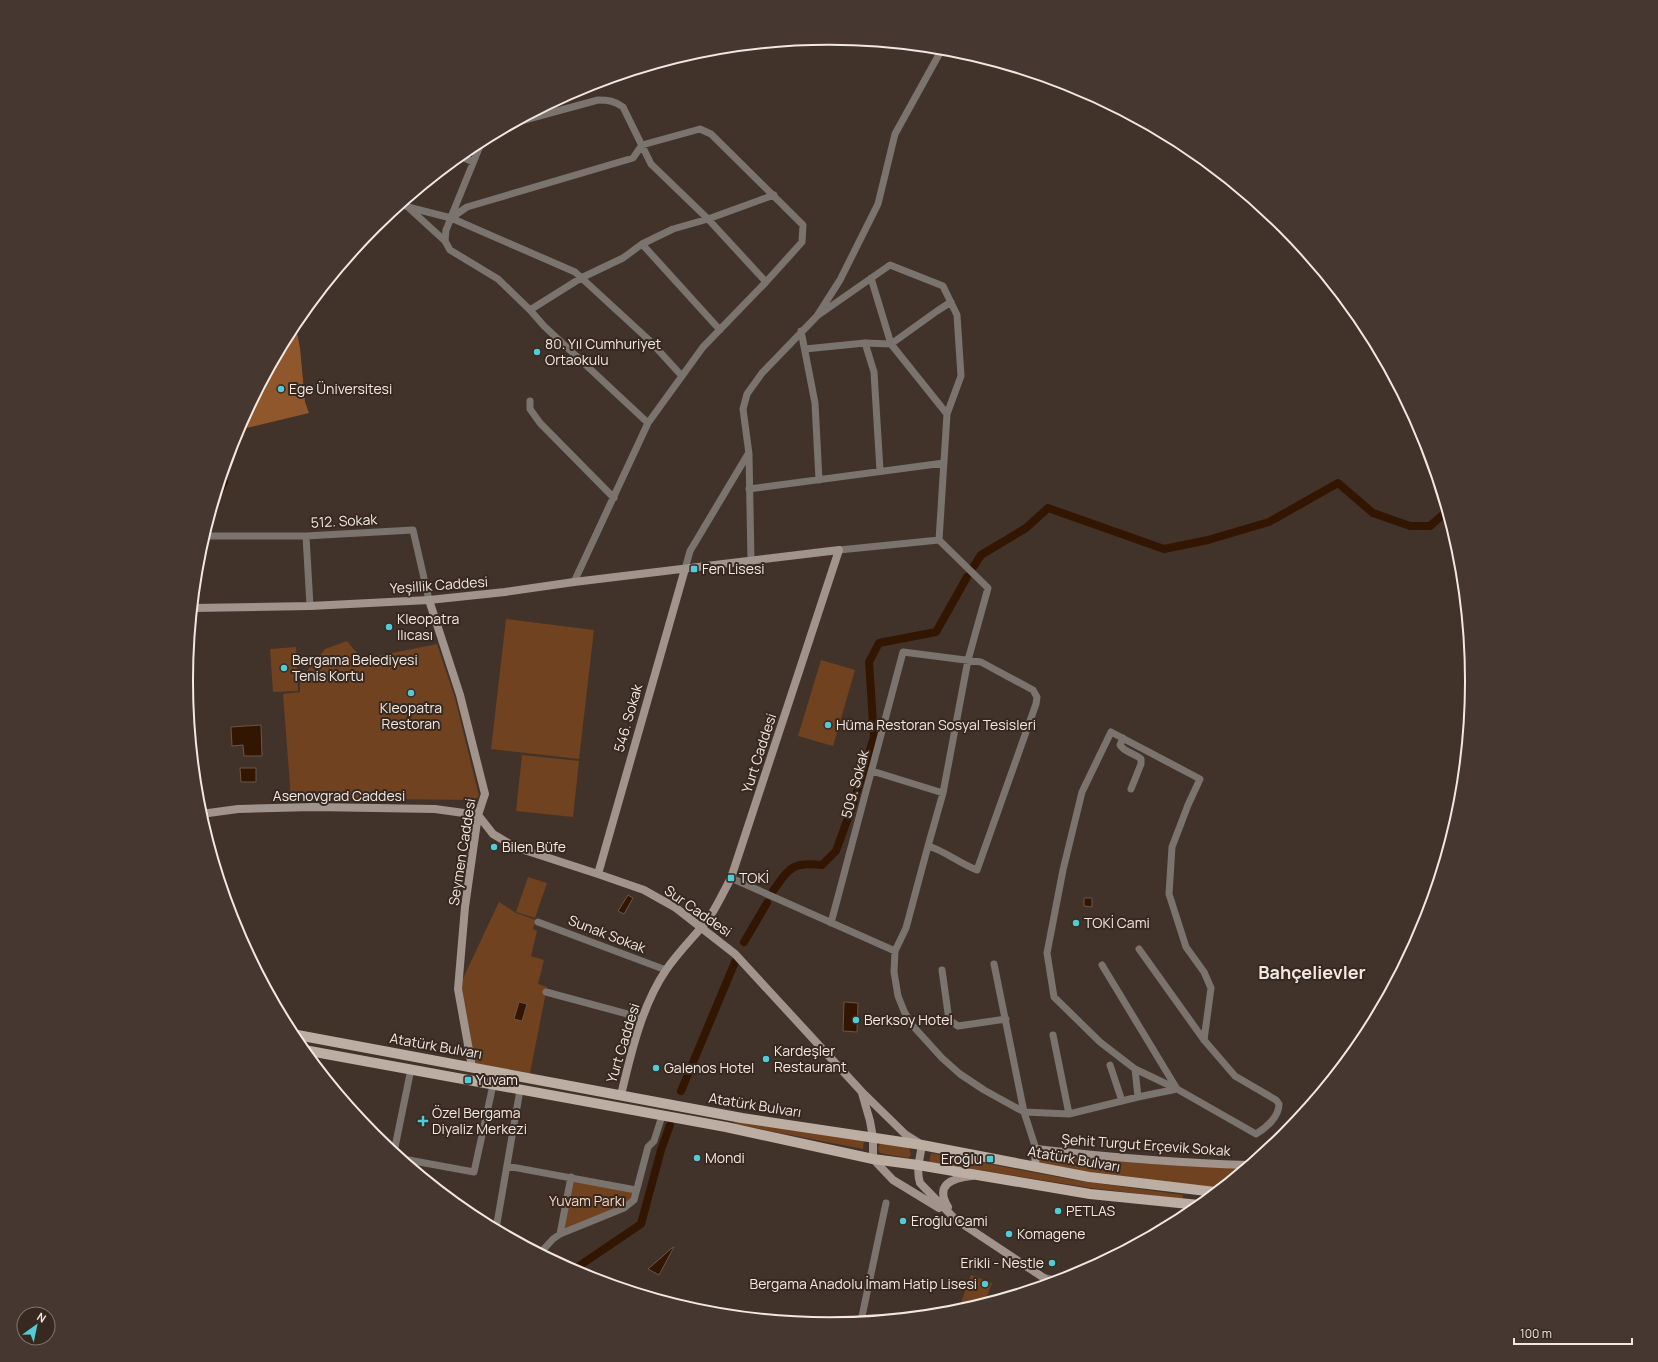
<svg xmlns="http://www.w3.org/2000/svg" width="1658" height="1362" viewBox="0 0 1658 1362" font-family="Manrope,sans-serif">
<rect width="100%" height="100%" fill="#41332a"/>
<path fill="#70421f" d="M506,619L594,630L579,759L491,749Z
M347,641L362,659L437,644L455,698L479,796L475,800L291,798L283,694L300,692V681L302,677L325,649Z
M296,647L298,691L273,692L270,649Z
M821,660L855,670L833,746L798,736Z
M522,755L579,761L573,817L516,811Z
M528,877L547,883L535,918L516,912Z
M499,902L516,913L536,920L533,929L537,931L531,956L544,960L538,984L547,987L529,1078L472,1067L458,989Z
M735,1119L864,1140L863,1149L734,1124Z
M883,1142L909,1148L911,1155L908,1158L880,1153L878,1149L879,1145Z
M1036,1149L1248,1165L1215,1192L1035,1167Z
M931,1153L1074,1180L1183,1195V1199L1091,1188L929,1162Z
M571,1177L636,1190L634,1200L560,1234Z
M971,1275L992,1283L985,1302L958,1311Z"/>
<path fill="#90572d" d="M295,323L300,348L305,402L309,413L242,429L239,427Z"/>
<path fill="#331601" stroke="#6c5544" d="M261,725L262,756H244L243,745L232,746L231,727Z
M240,768H256V782H241Z
M628,895L633,898L624,914L618,911Z
M1084,898H1092V907L1084,906Z
M519,1002L527,1004L522,1021L514,1019Z
M844,1002L858,1003L857,1032L843,1031Z
M674,1247L659,1275L648,1269L672,1248Z"/>
<g fill="none" stroke-linecap="round" stroke-linejoin="round">
<path stroke="#331601" stroke-width="8" d="M216,497L224,482
M974,566L981,555L1026,528L1048,508L1164,549L1208,540L1269,522L1338,483L1373,513L1410,526H1430L1446,512
M773,891C790,867 792,862 822,865L836,851L852,807L874,737L869,662L879,643L936,632L967,577
M744,942L767,903
M681,1091L735,962
M573,1270L641,1224L661,1150L670,1125"/>
<path stroke="#7a736e" stroke-width="7" d="M517,122L598,100C608,100 615,101 623,107L651,164L708,219L766,282
M460,156L473,162
M401,204L408,207L451,218L575,272L649,340L681,375
M410,209L445,241
M451,217L482,141
M642,244L720,330
M871,278L891,344L947,414
M530,310L581,278L623,258L642,244L673,229L708,219L774,195
M817,316L890,265L943,286L957,315L961,376L947,414L939,540L988,588L968,660L943,793L928,846
M801,331L815,403L819,480
M865,343L874,372L880,471
M805,349L865,343L891,344L937,311L951,302
M530,401V409L540,423L614,498
M749,489L944,463
M204,536H306L413,530L429,600
M306,536L310,606
M839,550L939,540
M751,561L749,454L743,409L747,394L762,373L817,316L840,280L878,204L895,134L942,49
M685,569L690,551L748,454
M574,582L648,423L703,347L766,282L802,242L803,225L711,134L700,129L642,145L633,158L467,207L451,218L446,230L445,241L450,250L498,279L530,310L544,326L648,423
M1123,738L1120,745C1124,752 1134,753 1141,759V764L1131,789
M872,771L943,793
M731,878L895,951
M538,922L666,970
M831,923L903,652L981,662L1033,690L1037,697L1036,704L977,870C959,863 945,851 928,846L906,928L895,951L894,972L898,996L904,1011L912,1025L942,1058L960,1074L984,1090L1024,1112L1069,1114L1138,1097L1177,1089
M1139,949L1204,1040L1235,1076L1276,1100L1279,1104C1279,1117 1266,1128 1256,1134L1177,1089L1135,1069L1100,1042L1054,997L1047,953L1063,870L1082,792L1111,732L1200,779L1188,805L1172,847L1169,894L1186,947L1204,972L1211,988L1204,1040
M994,964L1024,1112L1036,1149
M1102,965L1177,1089
M942,970L949,1020L958,1026L1006,1019
M546,992L642,1018
M1053,1035L1069,1114
M1110,1065L1122,1101
M1135,1069L1138,1097
M394,1152L411,1069
M403,1159L474,1172L493,1085
M507,1166L636,1190
M496,1229L520,1090
M560,1234L571,1177
M541,1252L553,1239L560,1234L624,1208L634,1200L648,1147L654,1141L662,1116
M861,1321L886,1203"/>
<path stroke="#7a736e" stroke-width="8" d="M1044,1278L1057,1281"/>
<path stroke="#a0948d" stroke-width="8" d="M429,600L460,695L485,794L478,815L465,907L458,989L472,1067
M193,608L310,606L429,600L505,592L574,582L839,550L731,878C724,891 717,906 709,918C695,936 679,951 666,970C642,1005 631,1053 621,1095
M201,814L238,809L314,807L435,809L478,815
M478,815L493,834L515,847L598,874L644,890L676,908L735,954L862,1092L906,1135L922,1145C920,1157 916,1171 920,1183L955,1219
M598,874L685,569
M862,1093L870,1121L873,1138V1159L893,1180L939,1208
M1035,1167L1036,1149C1107,1157 1176,1163 1248,1165
M948,1207C934,1184 953,1178 972,1176
M952,1217L1044,1278L1049,1283"/>
<path stroke="#bdaea4" stroke-width="10" d="M292,1034L742,1118L922,1145L1089,1177L1215,1192
M304,1050L726,1127L873,1159L918,1165L1090,1194L1199,1205"/>
</g>
<g fill="#52cbd8" stroke="#372920" stroke-width="1.5">
<circle cx="537" cy="352" r="4"/>
<circle cx="281" cy="389" r="4"/>
<rect x="690" y="565" width="8" height="8" rx="2"/>
<circle cx="389" cy="627" r="4"/>
<circle cx="284" cy="668" r="4"/>
<circle cx="411" cy="693" r="4"/>
<circle cx="828" cy="725" r="4"/>
<circle cx="494" cy="847" r="4"/>
<rect x="727" y="874" width="8" height="8" rx="2"/>
<circle cx="1076" cy="923" r="4"/>
<circle cx="856" cy="1020" r="4"/>
<circle cx="766" cy="1059" r="4"/>
<circle cx="656" cy="1068" r="4"/>
<rect x="464" y="1076" width="8" height="8" rx="2"/>
<path d="M421 1115h4v4h4v4h-4v4h-4v-4h-4v-4h4z"/>
<circle cx="697" cy="1158" r="4"/>
<rect x="986" y="1155" width="8" height="8" rx="2"/>
<circle cx="1058" cy="1211" r="4"/>
<circle cx="903" cy="1221" r="4"/>
<circle cx="1009" cy="1234" r="4"/>
<circle cx="1052" cy="1263" r="4"/>
<circle cx="985" cy="1284" r="4"/>
</g>
<g text-anchor="middle" stroke-width="4" stroke-linejoin="round" paint-order="stroke">
<g font-size="14" fill="#f1e8e2" stroke="#372920" text-anchor="start">
<text x="545" y="349">80. Yıl Cumhuriyet<tspan x="545" dy="16">Ortaokulu</tspan></text>
<text x="289" y="394">Ege Üniversitesi</text>
<text x="702" y="574">Fen Lisesi</text>
<text x="397" y="624">Kleopatra<tspan x="397" dy="16">Ilıcası</tspan></text>
<text x="292" y="665">Bergama Belediyesi<tspan x="292" dy="16">Tenis Kortu</tspan></text>
<text x="411" y="713" text-anchor="middle">Kleopatra<tspan x="411" dy="16">Restoran</tspan></text>
<text x="836" y="730">Hüma Restoran Sosyal Tesisleri</text>
<text x="502" y="852">Bilen Büfe</text>
<text x="739" y="883">TOKİ</text>
<text x="1084" y="928">TOKİ Cami</text>
<text x="864" y="1025">Berksoy Hotel</text>
<text x="774" y="1056">Kardeşler<tspan x="774" dy="16">Restaurant</tspan></text>
<text x="664" y="1073">Galenos Hotel</text>
<text x="476" y="1085">Yuvam</text>
<text x="432" y="1118">Özel Bergama<tspan x="432" dy="16">Diyaliz Merkezi</tspan></text>
<text x="705" y="1163">Mondi</text>
<text x="982" y="1164" text-anchor="end">Eroğlu</text>
<text x="1066" y="1216">PETLAS</text>
<text x="911" y="1226">Eroğlu Cami</text>
<text x="1017" y="1239">Komagene</text>
<text x="1044" y="1268" text-anchor="end">Erikli - Nestle</text>
<text x="977" y="1289" text-anchor="end">Bergama Anadolu İmam Hatip Lisesi</text>
</g>
<g font-size="14" fill="#f1e8e2" stroke="#372920">
<text transform="translate(344 521) rotate(-3)" y="5">512. Sokak</text>
<text transform="translate(439 585) rotate(-4)" y="5">Yeşillik Caddesi</text>
<text transform="translate(628 718) rotate(-74)" y="5">546. Sokak</text>
<text transform="translate(759 753) rotate(-72)" y="5">Yurt Caddesi</text>
<text transform="translate(855 784) rotate(-75)" y="5">509. Sokak</text>
<text x="339" y="801">Asenovgrad Caddesi</text>
<text transform="translate(462 852) rotate(-81)" y="5">Seymen Caddesi</text>
<text transform="translate(698 911) rotate(35)" y="5">Sur Caddesi</text>
<text transform="translate(607 934) rotate(21)" y="5">Sunak Sokak</text>
<text transform="translate(623 1043) rotate(-73)" y="5">Yurt Caddesi</text>
<text transform="translate(436 1046) rotate(10)" y="5">Atatürk Bulvarı</text>
<text transform="translate(755 1105) rotate(9)" y="5">Atatürk Bulvarı</text>
<text transform="translate(1146 1145) rotate(4)" y="5">Şehit Turgut Erçevik Sokak</text>
<text transform="translate(1074 1159) rotate(10)" y="5">Atatürk Bulvarı</text>
</g>
<g font-size="14" fill="#f9d6c0" stroke="#372920">
<text x="587" y="1206">Yuvam Parkı</text>
</g>
<g font-size="18" font-weight="bold" fill="#f1e8e2" stroke="#372920">
<text x="1312" y="979">Bahçelievler</text>
</g>
</g>
<path d="M0 0H1658V1362H0ZM193 681a636 636 0 1 1 1272 0a636 636 0 1 1-1272 0Z" fill="#463830" fill-rule="evenodd"/>
<path fill="none" stroke="#f1e8e2" stroke-width="2" d="M193 681a636 636 0 1 1 1272 0a636 636 0 1 1-1272 0Z"/>
<g transform="translate(36 1326) rotate(33)"><circle r="19" fill="#372920" stroke="#81756e"/>
<path d="M0-3L7 15L0 10L-7 15Z" fill="#52cbd8"/>
<text y="-6" font-size="11" font-weight="bold" text-anchor="middle" fill="#f1e8e2">N</text>
</g>
<path d="M1514 1338v6h118v-6" fill="none" stroke="#f1e8e2" stroke-width="2"/>
<text x="1520" y="1338" font-size="12" fill="#f1e8e2" stroke="#372920" stroke-width="3" paint-order="stroke">100 m</text>
</svg>
